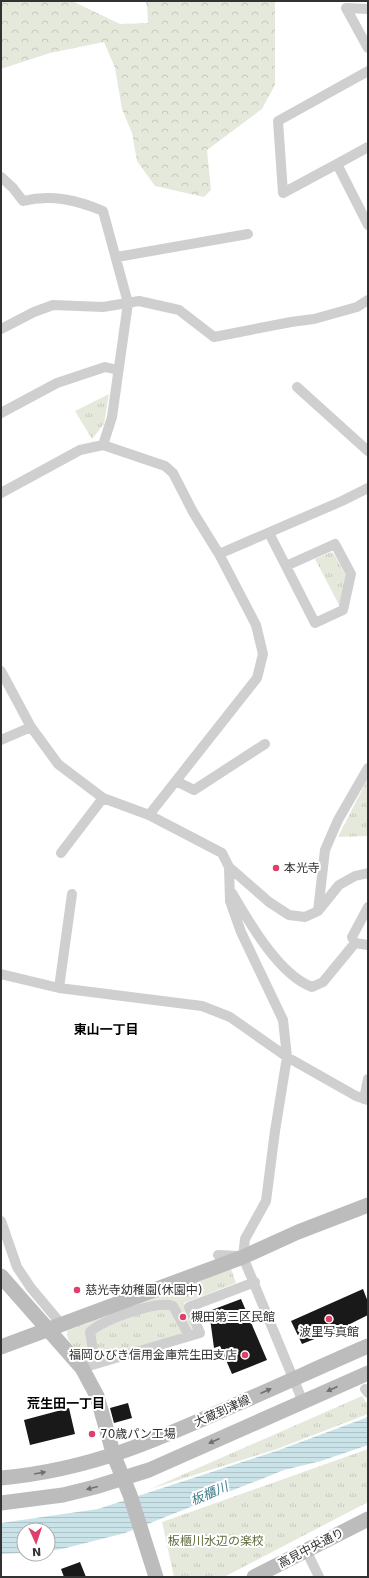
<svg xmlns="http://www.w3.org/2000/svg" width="369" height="1578" viewBox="0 0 369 1578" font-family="'DejaVu Sans','Noto Sans JP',sans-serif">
<defs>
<pattern id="forest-crowns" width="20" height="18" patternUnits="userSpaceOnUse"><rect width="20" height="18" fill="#e5e9dc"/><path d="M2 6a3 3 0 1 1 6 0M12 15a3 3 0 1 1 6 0" fill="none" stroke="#c5c8bd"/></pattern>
<pattern id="park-tufts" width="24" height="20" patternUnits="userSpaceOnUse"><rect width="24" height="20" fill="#e5e9dc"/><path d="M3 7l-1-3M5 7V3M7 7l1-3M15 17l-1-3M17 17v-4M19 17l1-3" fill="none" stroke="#c5c8bd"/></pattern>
<pattern id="water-rules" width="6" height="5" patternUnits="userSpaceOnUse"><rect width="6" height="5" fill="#c9e3e9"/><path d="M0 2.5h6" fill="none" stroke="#adc3c8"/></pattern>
</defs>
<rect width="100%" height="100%" fill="#fff"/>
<path fill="url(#forest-crowns)" d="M1,1H72L120,24L148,23L147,5L145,1H275V85L262,109L207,150L211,190L204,197L155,186L137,161L132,133L122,109L115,68L104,42L50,53L1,69Z"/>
<path fill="url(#park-tufts)" d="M109,394L104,424L92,439L75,411Z
M331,552L334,554L347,577L339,605L315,559Z
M368,778V836L338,837Z
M230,1266L236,1283L184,1303L196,1332L86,1365L68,1339L67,1331Z
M362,1396L368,1405V1414L277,1449L150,1489Z
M368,1449V1502L224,1577H174L162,1522Z"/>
<path fill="url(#water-rules)" d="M368,1417V1445L321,1461L284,1470L125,1533L62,1549L48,1551V1530H24V1553L1,1554V1523L98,1509L279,1450Z"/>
<path fill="#191919" d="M363,1289L368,1302V1315L342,1328L302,1344L291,1321Z
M241,1299L267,1360L232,1374L220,1346L214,1348L209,1311Z
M128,1403L132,1418L114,1423L110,1408Z
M69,1408L75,1434L30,1445L24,1420Z
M80,1562L86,1577H64L61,1569Z"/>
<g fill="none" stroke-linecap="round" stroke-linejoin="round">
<path stroke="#cfcfcf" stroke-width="10" d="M368,9L346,8L368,48
M368,147L337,164L368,225
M337,164L283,193L278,121L368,71
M1,177L13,188L23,201C51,194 77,200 103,211L128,303L112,417L103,445
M117,257L248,234
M1,329L34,312L53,305L103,307L139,301L179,310L214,337L291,322L314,319L357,307L368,300
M297,387L368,451
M1,413L57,383L105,367L118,370
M1,493L80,450L103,445L165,466L173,473L193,512L219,554L256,625L263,654L257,678L149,815
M269,533L315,623L343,610L351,574L335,544L286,566
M219,554L342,501L368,488
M1,671L31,727L58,764L103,798L149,815L222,853L229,867L230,901L241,932L283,1020L287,1057L275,1131L266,1201L245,1239L243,1257L303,1402
M1,740L31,727
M176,781L194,790L265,744
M61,853L103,798
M229,867L269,902L289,915L305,917L318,911L339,885L355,876L368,873
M232,893C249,922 279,975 312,987L323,982L355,943L368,945
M318,911L325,850L338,820L368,768
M355,943L352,937L368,907
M1,974L59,988L202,1006L230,1017L287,1057L356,1096L368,1100
M59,988L72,894
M364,1099L368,1079
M1,1221L17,1267L31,1288L62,1325
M218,1255L239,1256
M95,1362L90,1332C103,1320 156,1300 173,1306L188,1334
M82,1368L200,1333L189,1307L255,1282
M365,1389L368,1393
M306,1550L319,1577"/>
<path stroke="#bcbcbc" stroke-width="15" d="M1,1276L82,1368L97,1396L114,1456L130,1495L156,1577
M1,1347L243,1257L298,1232L368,1205
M1,1478C90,1470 157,1440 237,1404C281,1385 324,1365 368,1346
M1,1503L63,1495L95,1487L149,1470L368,1373
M254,1577L368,1519"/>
</g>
<defs><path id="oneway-solid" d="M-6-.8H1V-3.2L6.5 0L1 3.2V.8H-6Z"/></defs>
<g fill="#707070">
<use href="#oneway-solid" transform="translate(332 1389) rotate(156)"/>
<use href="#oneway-solid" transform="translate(266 1391) rotate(-24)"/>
<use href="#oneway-solid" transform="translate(214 1441) rotate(156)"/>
<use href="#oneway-solid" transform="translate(40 1473) rotate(-10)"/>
<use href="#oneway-solid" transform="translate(92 1488) rotate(166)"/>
</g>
<g fill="#e03e6b" stroke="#fff" stroke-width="1.5">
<circle cx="276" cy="868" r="4"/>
<circle cx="77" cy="1290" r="4"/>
<circle cx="183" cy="1317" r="4"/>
<circle cx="329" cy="1319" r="4"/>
<circle cx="245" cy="1355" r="4"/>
<circle cx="92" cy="1434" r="4"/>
</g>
<g text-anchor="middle" stroke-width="4" stroke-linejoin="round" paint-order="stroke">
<g font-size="12" fill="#323232" stroke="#fff" text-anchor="start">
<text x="284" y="872">本光寺</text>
<text x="85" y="1294">慈光寺幼稚園(休園中)</text>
<text x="191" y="1321">槻田第三区民館</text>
<text x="329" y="1336" text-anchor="middle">波里写真館</text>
<text x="237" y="1359" text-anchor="end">福岡ひびき信用金庫荒生田支店</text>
<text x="100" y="1438">70歳パン工場</text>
</g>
<g font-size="12" fill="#323232" stroke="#fff">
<text transform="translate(222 1411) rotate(-24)" y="4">大蔵到津線</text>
<text transform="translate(311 1548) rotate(-27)" y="4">高見中央通り</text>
</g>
<g font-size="12" fill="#5f6d40" stroke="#fff">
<text x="216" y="1545">板櫃川水辺の楽校</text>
</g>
<g font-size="13" font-weight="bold" fill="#000" stroke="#fff">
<text x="106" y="1034">東山一丁目</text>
<text x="66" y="1408">荒生田一丁目</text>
</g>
<g font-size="13" font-style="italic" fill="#407e8c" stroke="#fff">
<text transform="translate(209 1493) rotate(-23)" y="5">板櫃川</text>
</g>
</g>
<rect width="369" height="1578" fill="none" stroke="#323232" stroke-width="4"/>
<g transform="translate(36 1542) rotate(177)"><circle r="19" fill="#ffffff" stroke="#adadad"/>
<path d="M0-3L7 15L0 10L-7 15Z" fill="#e03e6b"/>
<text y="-6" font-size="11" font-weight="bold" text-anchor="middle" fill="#323232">N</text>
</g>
</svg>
